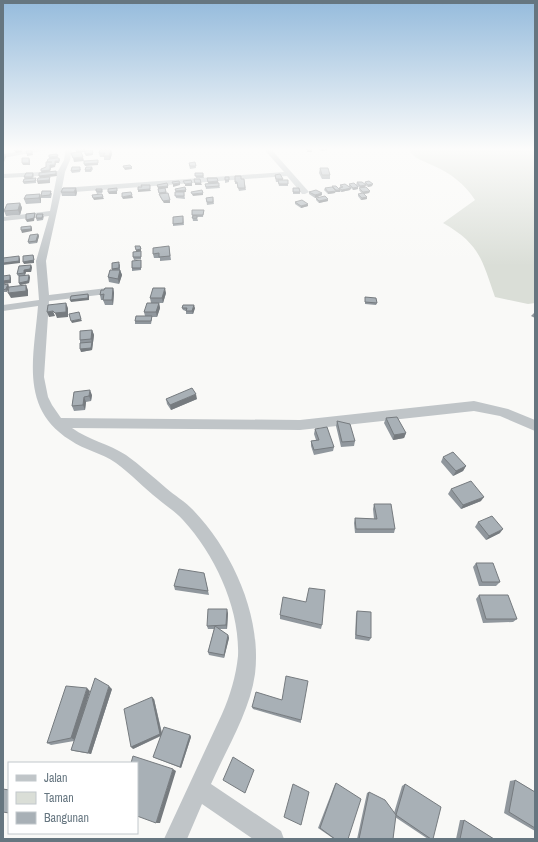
<svg xmlns="http://www.w3.org/2000/svg" width="538" height="842" viewBox="0 0 538 842" font-family="'Archivo Narrow',sans-serif">
<rect width="100%" height="100%" fill="#f9f9f7"/>
<path fill="#daded7" d="M408,148H535V303L528,304L495,297C482,260 480,244 443,223L475,200C465,184 450,173 434,166C422,160 415,160 408,148Z"/>
<g fill="none" stroke-linecap="round" stroke-linejoin="round">
<path fill="#c0c5c8" fill-rule="evenodd" d="M40,148H57L3,158V154Z
M66,148H72L70,160L65,172L62,188L284,172L263,148H270L309,192L305,194H302L287,176L61,193L46,261L49,295L107,288L112,291L107,294L49,301L44,377L48,397L52,405L61,418L300,420L474,401L508,409L535,420V431L500,416L474,411L300,430L72,428C89,440 109,444 126,455C140,465 153,477 166,488C175,496 186,502 194,511C233,552 262,617 255,674C250,711 226,750 211,784L281,831L284,839H253L202,804L187,839H164L222,714C230,696 236,676 238,656C240,608 215,555 183,520C176,512 166,506 158,499C144,488 131,474 116,463C102,453 84,450 70,440C19,408 34,356 38,306L3,311V305L39,300L36,261L49,216L3,221V217L50,211L57,175L5,178H3V174L58,171L64,160Z"/>
</g>
<path fill="#90979d" d="M317,148H327V150L321,151Z
M111,150L112,154L110,160H104V157H100L99,153Z
M195,162L196,168L190,169L189,165Z
M92,167L93,169L91,172H85V170Z
M320,168L330,175V179H322L319,173Z
M81,169L80,172L72,173L71,171Z
M33,173L34,175L33,179L36,180V183L24,184L23,182L25,179L24,177Z
M195,173H203L204,178H196Z
M275,175L283,179V180L288,184V186H279L278,182H276L275,177Z
M235,176L241,179H244L246,190L239,191L237,184H235Z
M225,177H229V182L225,183Z
M207,178L218,181L220,188L206,189L205,184L208,183Z
M357,182L364,184L365,182L372,186L368,187L365,185V187L370,191L369,193L364,194L367,199L361,200L358,196V194H362L359,190L360,188L356,185Z
M349,184L358,189L353,190L351,188L350,190L341,192L340,191V192H335V193L328,194L324,190L325,188H332V186L339,189V188H341L340,187V185L349,186Z
M157,185L168,188H165L170,203H164L160,197Z
M63,188L77,192L76,196H62L61,192Z
M293,188L300,192V194H293Z
M175,189L186,192H184L185,199L176,198Z
M96,191H103L102,193L97,194Z
M309,192L322,195L315,198L309,194Z
M52,193L51,198H41V196Z
M40,194L41,198V203L26,204L24,199Z
M213,197L214,204L207,205L206,198Z
M316,198L328,201L319,203L316,200Z
M295,202L308,206L301,208L295,204Z
M20,203L22,208L20,215L6,216L4,211Z
M204,210L203,217H197L198,221H193L192,215Z
M44,216L43,220L37,221L36,218Z
M183,216L184,225L173,226V224Z
M38,234L39,236L37,243L29,244L28,242Z
M140,246L141,252V259L134,260L133,257Z
M169,246L171,260L160,261V258H154L153,254Z
M141,260V270L132,271V268Z
M120,264V270L122,275L119,284L109,282L108,277L112,270V269Z
M32,267L31,272H26L25,275L30,277L29,283L20,285L19,283L21,276H18L17,274Z
M8,284L9,287L7,292H3V285Z
M113,288L114,293L113,305H105L103,300H101L100,295L104,290Z
M166,293L163,303H151L150,298Z
M365,297L377,303L376,305L365,304Z
M159,303L160,308L157,317H152V319L151,324H135V321L145,316L144,312Z
M182,308H195L193,314H186V311L183,310Z
M535,312V318L531,316Z
M92,330L94,335L92,350L81,352L80,343V340Z
M74,392L92,395L91,401L86,402L85,410L74,411L72,406Z
M166,399H197L171,410L167,404Z
M386,418L406,433L404,438L393,440L384,423Z
M337,421L355,441L354,446L341,447L336,426Z
M315,429L334,447L333,451L314,455L311,446V441L316,440L314,434Z
M443,457L466,466L463,471L453,476L441,462Z
M451,489L481,501L461,509L448,494Z
M374,504L395,529L394,533H355L354,523L355,518L374,519L373,509Z
M478,522L500,533L486,540L475,527Z
M476,563L500,582L496,586H479L473,567Z
M204,573L209,595L175,590L174,586Z
M479,595L517,619L513,622L483,623L476,599Z
M357,611L371,638L369,641L355,639L356,614Z
M228,613L227,629H219L228,635L229,638L224,658L209,655L208,652L214,629H208L207,626Z
M280,615L322,625L321,629L280,619Z
M112,689L91,754L74,751L71,750L74,741L51,745L47,743L90,691L85,709Z
M154,699L162,733L190,735L191,737L181,768L155,758L153,757L161,736L133,749Z
M252,707L301,720V723L253,709Z
M515,780L535,792V831L504,813L510,781Z
M336,783L348,839H334L318,828L335,784Z
M405,784L433,839H428L395,817L393,839H357L367,793L369,792L394,813L402,786Z
M460,820H464L494,839H456Z"/>
<path fill="#767b7f" d="M33,148H43L33,150Z
M85,148V152L76,153V151Z
M327,148V150L321,151L322,149Z
M22,150V152L16,153L15,151Z
M111,150L112,154L110,160L109,156Z
M307,150H312V152H307Z
M32,151L33,155L27,156V154Z
M93,153V155L86,156L85,154Z
M5,154L6,157L4,162L3,163V160Z
M57,154L58,158L49,159V157Z
M83,157L84,161L74,162L73,158Z
M29,158L30,160V165H23L22,163Z
M59,158L60,160L59,163H56L55,167L51,168L50,172L42,173L41,171L50,165Z
M98,160V165L85,166L84,164Z
M132,167V169L125,170L124,168Z
M56,171L57,176L40,178L39,176Z
M50,177V183L38,184L37,181Z
M218,181V183L209,184L208,182Z
M180,183V185L173,187V184Z
M192,183V186H185V184Z
M195,183H201L202,185H195Z
M373,184L372,186L368,187V185Z
M366,185L365,187L360,188V186Z
M168,186V188L158,189V187Z
M358,187V189L353,190V188Z
M76,188L77,192L76,196L74,192Z
M117,188V194H109L108,192Z
M351,188L350,190L341,192L342,190Z
M150,189L151,191L138,192V190Z
M186,190V192L176,193V191Z
M336,190H340V192H336Z
M336,191L335,193L328,194V192Z
M370,191L369,193L363,194V192Z
M166,192L167,194L160,195L159,193Z
M203,193V195L193,196L192,194Z
M322,193V195L315,198V195Z
M40,194L41,198V203L39,198Z
M132,195L133,198L123,199L122,197Z
M103,197L104,199L94,200L93,198Z
M367,197V199L361,200L362,198Z
M328,199V201L319,203V201Z
M170,200V203H164L163,201Z
M20,203L22,208L20,215L18,210Z
M308,204V206L301,208V206Z
M35,213V215L34,221L27,222L26,220Z
M31,226L32,228V231L22,233L21,230Z
M38,234L39,236L37,243L36,241Z
M141,249V259V257L136,252V250Z
M33,255L34,257V263L24,264L23,262Z
M19,256L20,259V263L3,265V263Z
M31,265L32,267L31,272H26L25,275L24,273V270Z
M120,270L122,275L119,284L118,279Z
M10,275L11,278V283L4,284L3,281Z
M29,275L30,277L29,283L20,285L19,283Z
M8,284L9,287L7,292L6,289Z
M26,285L28,290V296L11,298L8,293Z
M113,288L114,293L113,305L112,300Z
M165,288L166,293L163,303L162,298Z
M88,294L89,296V300L71,302L70,300Z
M66,303L68,308V317L57,318L55,313Z
M159,303L160,308L157,317L156,312Z
M194,305L195,308L193,314L192,311Z
M53,311L55,316L49,317L47,312Z
M81,319L82,321L72,323L71,321Z
M92,330L94,335L92,350L81,352L80,349L92,342L91,339Z
M90,390L92,395L91,401L89,396Z
M196,394L197,399L171,410L170,405Z
M84,397L86,402L85,410L83,405Z
M406,433L404,438L393,440L394,435Z
M466,466L463,471L453,476L456,471Z
M484,497L481,501L461,509L463,505Z
M503,529L500,533L486,540L489,536Z
M227,609L228,613L227,629L226,625Z
M228,635L229,638L224,658V655Z
M109,686L112,689L91,754L88,753Z
M87,688L90,691L75,740L71,738Z
M152,697L154,699L162,735L133,749L131,747Z
M190,735L191,737L181,768L180,767Z
M173,769L176,771L160,823H156Z"/>
<path fill="#a8b0b6" stroke="#767b7f" d="M14,148H21L22,150L15,151Z
M76,148H84V150L76,151Z
M305,148H311L312,150H307Z
M92,150L93,153L85,154V151Z
M100,150H111L109,156H103L105,153H99Z
M26,151H32V153L27,154Z
M81,152L83,157L73,158L71,153Z
M5,154L3,160V155Z
M57,154L58,156L49,157V155Z
M22,158H29V163H22Z
M59,158V161H55V165H50V170L41,171V169L46,167V162H52H47L48,159Z
M98,160V163L84,164V161Z
M195,162L196,166H190L189,163Z
M130,165L132,167L124,168L123,166Z
M72,167H80V170L71,171Z
M86,167H92L90,170H85Z
M320,168H328L330,175H322Z
M56,171V174L39,176V173Z
M26,173H33L32,177H24Z
M195,173H203V176H195Z
M280,174L283,179H276L275,175Z
M235,176H241V179H244L245,188H238L237,182H235Z
M50,177L49,180L37,181L38,178Z
M225,177H229V180H225Z
M36,178L35,181L23,182L24,179Z
M207,178H217L218,181L208,182Z
M194,179H200L201,183H195Z
M191,180L192,183L185,184L183,181Z
M278,180H288V184H279Z
M179,181L180,183L173,184L172,182Z
M369,181L373,184L368,185L365,182Z
M357,182H362L366,185L360,186Z
M167,183L168,186L158,187L157,185Z
M219,183V186L206,187L205,184Z
M354,183L358,187L353,188L349,184Z
M345,184L351,188L342,190L339,188L343,187L340,185Z
M141,185H150V189L138,190V187H142Z
M332,186H336L340,190H336Z
M185,187L186,190L176,191L175,189Z
M332,187L336,191L328,192L325,188Z
M366,187L370,191L363,192L359,188Z
M63,188H76L74,192H61Z
M117,188V191L108,192V189Z
M165,188L166,192L159,193L158,189Z
M293,188H299L300,192H293Z
M96,189H102V191H96Z
M202,190L203,193L192,194L191,192Z
M316,190L322,193L315,195L309,192Z
M42,191H51L50,195L41,196Z
M131,192L132,195L122,197V193Z
M175,192H184V196H175Z
M168,193L170,200L163,201L159,194Z
M363,193L367,197L362,198L358,194Z
M40,194L39,198L24,199L26,195Z
M102,194L103,197L93,198L92,195Z
M325,196L328,199L319,201L316,198Z
M213,197V202H207L206,198Z
M302,200L308,204L301,206L295,202Z
M20,203L18,210L4,211L7,204Z
M192,210H204L203,215H192Z
M35,213L34,218L26,220V214Z
M37,214H43L42,218H36Z
M183,216V223L173,224V217Z
M193,216H197V218H192Z
M31,226V229L21,230V227Z
M38,234L36,241L28,242L30,235Z
M135,246H140L141,249L136,250Z
M169,246L170,256L159,257V253L153,254V248Z
M141,251V257H133V252Z
M33,255L34,260L23,262V256Z
M19,256V261L3,263V258Z
M141,260V268H132V261Z
M119,262V268L112,269V263Z
M31,265L30,269L24,270V273L17,274L19,266Z
M110,270H120L118,279L108,277Z
M10,275V280L3,281V276Z
M29,275L28,281L19,283V276Z
M8,284L6,289L3,290V285Z
M26,285V291L8,293L9,287Z
M105,288H113L112,300H103L104,294L100,295L101,290H104Z
M153,288H165L162,298H150Z
M88,294V298L70,300L71,296Z
M365,297L376,298L377,303L365,302Z
M66,303V312L55,313L53,311L47,312L48,305Z
M147,303H159L156,312H144Z
M183,305H194L192,311H186L187,308H182Z
M79,312L81,319L71,321L69,314Z
M136,316H152L151,321H135Z
M92,330L91,339L80,340V331Z
M92,342L91,348L80,349V343Z
M192,388L196,394L170,405L166,399Z
M90,390L89,396L84,397L83,405L72,406L74,392Z
M397,417L406,433L394,435L386,418Z
M337,421L350,424L355,441L342,442Z
M327,427L334,447L314,450L311,441L319,440L315,429Z
M453,452L466,466L456,471L443,457Z
M471,481L484,497L463,505L451,489Z
M374,504H391L395,529H356L355,518L377,519Z
M492,516L503,529L489,536L478,522Z
M476,563H493L500,582H482Z
M179,569L204,573L208,591L174,586Z
M309,588L325,590L322,625L280,615L283,597L306,602Z
M479,595H508L517,619H486Z
M208,609H227L226,625L207,626Z
M357,611L371,612V638L356,635Z
M215,626L228,635L224,655L208,652Z
M286,676L308,681L301,720L252,707L256,692L282,700Z
M95,678L109,686L88,753L71,750Z
M66,686L87,688L71,738L47,743Z
M152,697L160,734L131,747L124,709Z
M164,727L190,735L180,767L153,757Z
M133,756L173,769L156,823L137,816V763H131Z
M233,757L254,770L245,793L223,780Z
M515,780L535,792V828L509,812Z
M336,783L361,799L348,839H335L320,828Z
M293,784L309,792L301,825L284,817Z
M405,784L441,807L433,839H431L396,815L393,839H359L369,792L385,800L396,815Z
M3,789L9,790V813L3,812Z
M464,820L494,839H460Z"/>
<linearGradient id="sky" x2="0" y2="1"><stop stop-color="#95bbdc"/><stop offset="0.56" stop-color="#fcfcfb"/><stop offset="1" stop-color="#fcfcfb" stop-opacity="0"/></linearGradient>
<rect width="538" height="266" fill="url(#sky)"/>
<rect width="538" height="842" fill="none" stroke="#667680" stroke-width="8"/>
<rect x="8" y="762" width="130" height="72" fill="#ffffff" stroke="#c2c8cc"/>
<rect x="16" y="775" width="20" height="6" fill="#c0c5c8" stroke="#c2c8cc"/>
<text x="44" y="782" font-size="12" fill="#667680">Jalan</text>
<rect x="16" y="792" width="20" height="12" fill="#daded7" stroke="#c2c8cc"/>
<text x="44" y="802" font-size="12" fill="#667680">Taman</text>
<rect x="16" y="812" width="20" height="12" fill="#a8b0b6" stroke="#c2c8cc"/>
<text x="44" y="822" font-size="12" fill="#667680">Bangunan</text>
</svg>
